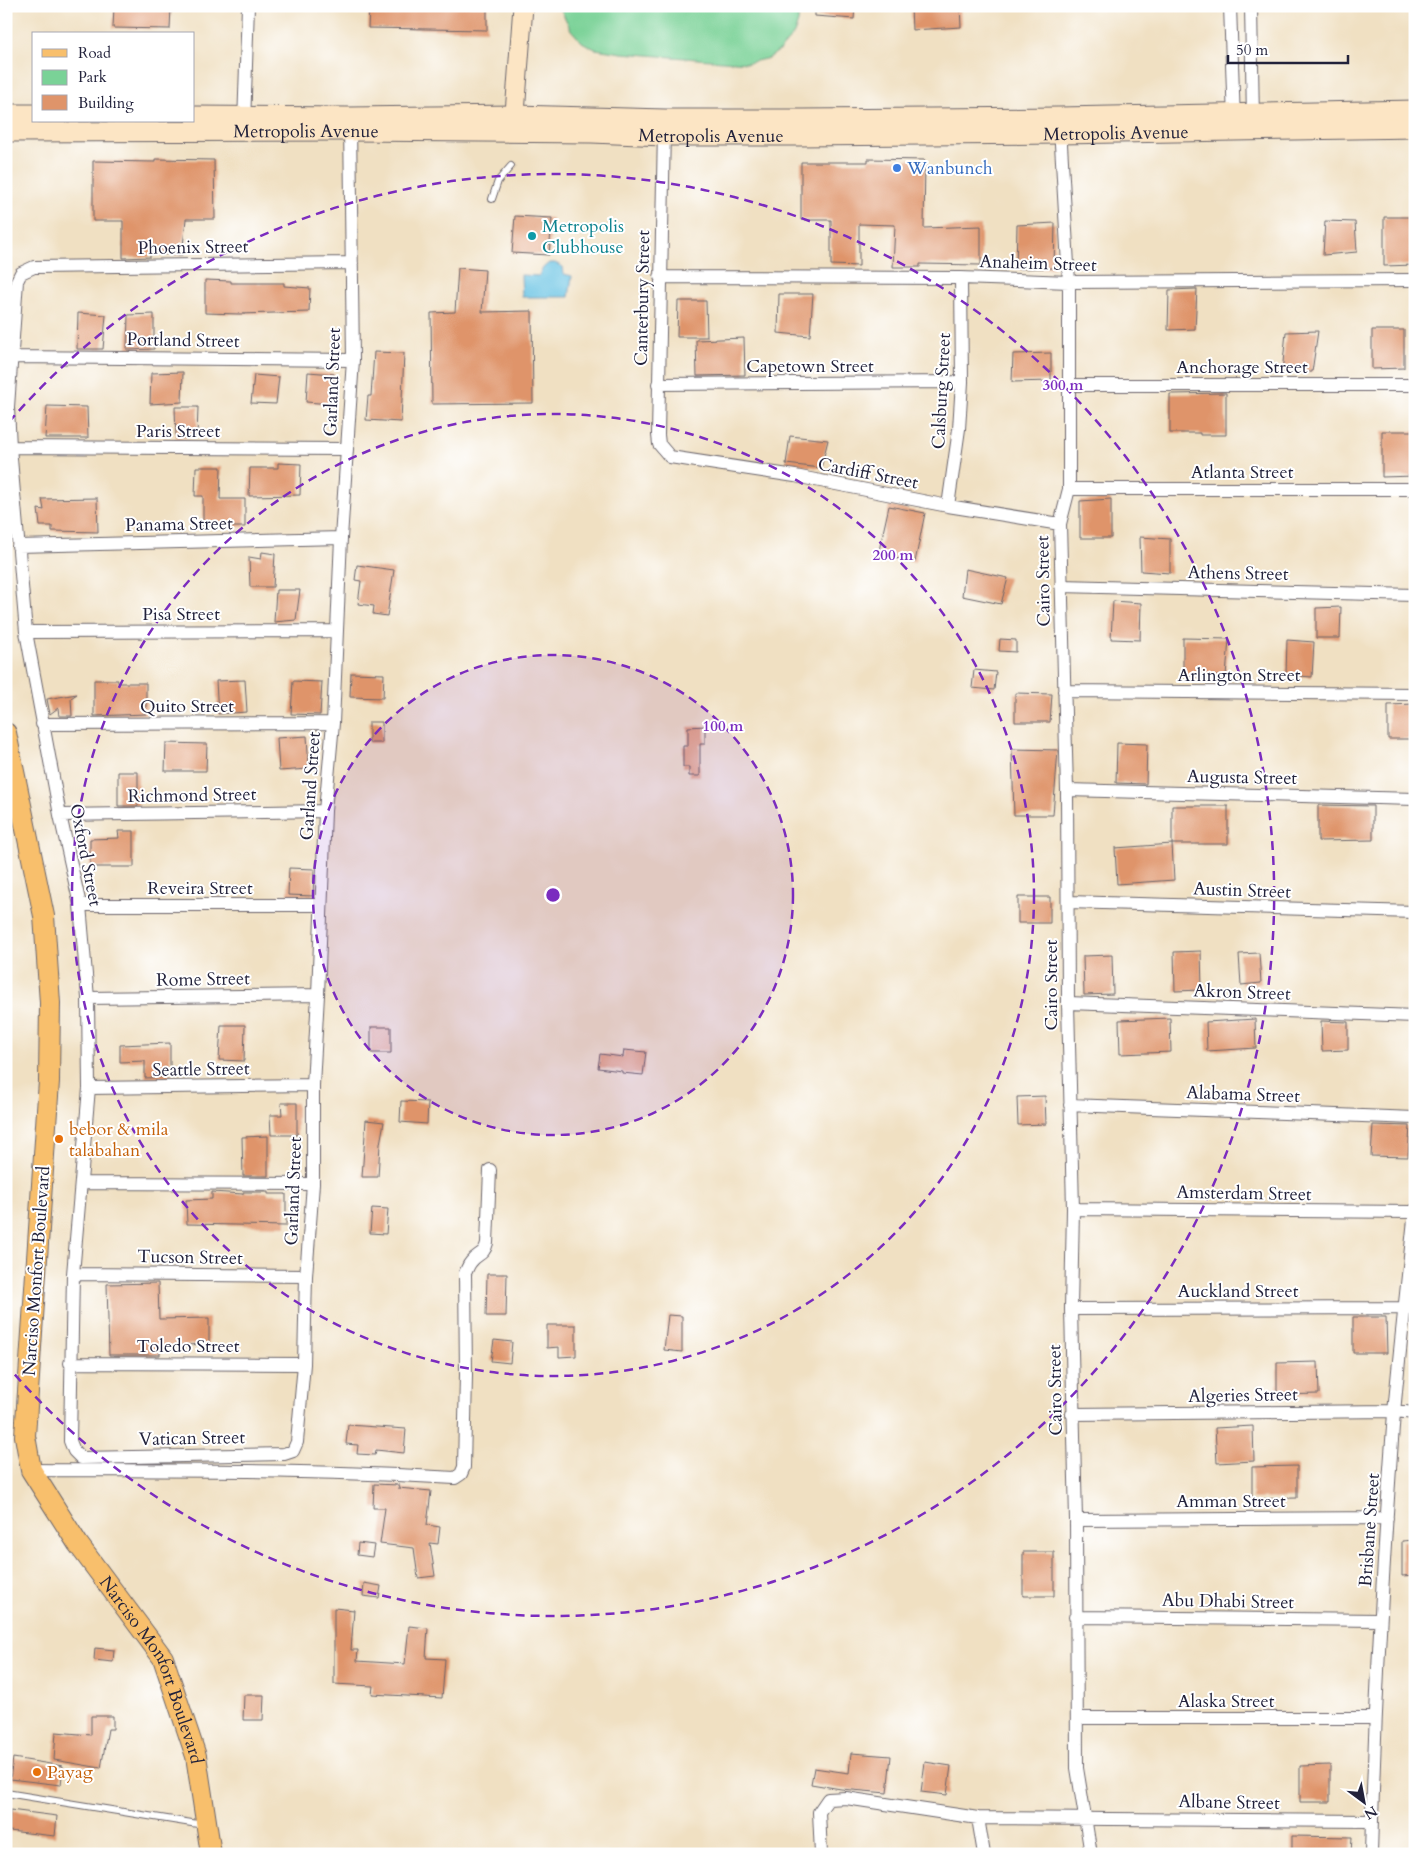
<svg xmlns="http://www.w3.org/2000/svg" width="1421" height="1860" viewBox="0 0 1421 1860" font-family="Cardo,serif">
<rect width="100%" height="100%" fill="#fff"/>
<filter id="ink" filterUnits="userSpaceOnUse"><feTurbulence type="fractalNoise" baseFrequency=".02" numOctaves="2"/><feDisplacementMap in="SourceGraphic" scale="10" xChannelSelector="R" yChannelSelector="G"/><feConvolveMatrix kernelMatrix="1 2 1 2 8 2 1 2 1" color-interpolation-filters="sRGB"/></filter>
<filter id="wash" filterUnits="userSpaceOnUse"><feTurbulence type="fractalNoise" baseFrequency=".0096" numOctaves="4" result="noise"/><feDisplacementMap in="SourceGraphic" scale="20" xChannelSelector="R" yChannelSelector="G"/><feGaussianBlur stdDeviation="1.12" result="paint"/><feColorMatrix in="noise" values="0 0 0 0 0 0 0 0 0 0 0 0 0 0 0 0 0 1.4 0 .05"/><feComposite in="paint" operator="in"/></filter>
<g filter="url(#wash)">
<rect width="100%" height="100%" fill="#f0e0c2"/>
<path fill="#7ad297" stroke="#4e7a69" d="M561,6H799L798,22L794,34L780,50L769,58L748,63L622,53L595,49L582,42L571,30L562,12Z"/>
<path fill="#64c1e2" stroke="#43728e" d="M549,263H555L563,267L564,274L572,276L569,297H522L521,275L539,276L543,268Z"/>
<g id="blocks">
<path fill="#df946a" d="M114,6H171L170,29L113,28Z
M369,6H487V30L368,28Z
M815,6H855L854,19L815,16Z
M911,6H960L961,27L912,30Z
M155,159L214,160L215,219H186L182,255L150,254V257L123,258V221H93V161L155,162Z
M868,159L925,160L924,228L981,226V265L920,264V267H893L895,225L859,224V266L831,265V220H801V162H868Z
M515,216L552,218L549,255L512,253Z
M1384,217H1415V265L1384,266Z
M1325,221L1355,222L1357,252L1323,255Z
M1055,223L1054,268L1016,269L1017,225Z
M458,268L485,270L482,312L532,311L533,403L432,404L431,313L455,312Z
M205,280L231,281V283H284V286L310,288L309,312L239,314L205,313Z
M1197,289L1195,329L1168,330L1169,290Z
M779,294H813L810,336L778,333Z
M678,301H706L707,337H677Z
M78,313L106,315L103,349H77Z
M154,314V349L127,350L128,315Z
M1372,330H1404V368L1372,369Z
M1318,331L1312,372L1282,373L1286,332Z
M744,338L745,375L697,376L696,340Z
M374,352L404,353L401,422L366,420L368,396H371Z
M1051,353V381L1012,382L1013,354Z
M183,372L182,402L150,404L151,373Z
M308,372L334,374L331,404L306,402Z
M254,375L279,377L276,404L251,403Z
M1226,393V435H1200V433H1170V394Z
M47,406L87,407L88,438H45Z
M175,407H198L197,437L176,438Z
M1382,431H1415V476L1382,477Z
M790,436L828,440L821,468L786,464Z
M278,463L301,464L300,495L249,496L250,468H278Z
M196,467H221L220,499H245V527H203V496H195Z
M97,498L98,532L52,531V526H40L38,509L44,510L42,499Z
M1111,499V538H1080V501Z
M889,506L925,513L915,562L878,555Z
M1140,537L1170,539V573L1141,571Z
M262,552L275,554L273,587H250L249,557L261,559Z
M357,565L394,570L387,616L373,614L374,606L358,604L361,581L355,580Z
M965,569L1008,578L1001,604L962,596Z
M276,590H300L296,620L274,622Z
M1113,601L1141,603L1140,640L1111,639Z
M1341,607L1340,638H1316V608Z
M1183,638L1229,639L1226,676L1183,677Z
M1000,639L1016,640V652L999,651Z
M1287,640L1314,642L1312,677L1286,675Z
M974,670L996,672L994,690L972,688Z
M351,673L384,674L383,698L350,697Z
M94,680H118V683H146V714L94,716Z
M245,680L247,712L218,714L216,681Z
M293,681L322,682L320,715L291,714Z
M1015,693L1052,694L1050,722H1015Z
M77,694L71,698L72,716H59L58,708L50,714L47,699Z
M1415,704V739H1388V705Z
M369,722H382V743H369Z
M705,726V744H700V776H689V767H683V746H688V727Z
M307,736L309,769L279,771L277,738Z
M166,743L207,744L206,771H165Z
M1117,743L1147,744L1146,784L1116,783Z
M1012,749L1058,750L1053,815H1014Z
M118,772H138V806H118Z
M1318,805L1373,806V840L1318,841Z
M1172,806H1228V844H1172Z
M118,831H134V867H90V839L119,838Z
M1172,844L1174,880L1117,884L1115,848Z
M289,868L314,869L313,896L288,895Z
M1018,897H1050V923H1018Z
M1201,951L1202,990L1175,991L1174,952Z
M1259,953L1261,983L1241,985L1239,954Z
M1112,955L1113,994L1084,995L1083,956Z
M1170,1018L1171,1052L1120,1054L1119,1020Z
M1255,1019L1256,1048L1207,1051L1206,1022Z
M1321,1021L1348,1022V1050L1322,1051Z
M221,1025H245L244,1061L219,1060Z
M371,1027H391V1053H371Z
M170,1043V1077L145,1078V1061L120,1062V1045Z
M624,1050L646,1052L643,1075L622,1073V1071L598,1068L600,1054L623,1057Z
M1045,1096L1046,1124L1018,1125L1017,1097Z
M401,1101L428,1102L427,1124L400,1122Z
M281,1103H297V1135H271L270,1115H282Z
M366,1120L384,1122L380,1144L378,1177H362Z
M1373,1125L1410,1126L1408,1157L1371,1156Z
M268,1136V1176H243L242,1137Z
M212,1192L243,1194V1192H268V1194H286V1226L187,1224L186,1200L212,1199Z
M372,1208L388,1209L386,1234L370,1233Z
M487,1274H507L506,1316H486Z
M158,1283L159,1319L209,1318V1344L160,1346V1355H109L107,1284Z
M668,1315L682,1316V1352L664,1350Z
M1353,1317H1386L1387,1353H1353Z
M547,1325H576V1356L559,1357V1347L547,1348Z
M494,1340L512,1342L510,1363L491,1361Z
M1318,1362L1319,1394L1277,1395V1363Z
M348,1425L406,1429L404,1453L376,1450L375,1455L357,1454L358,1445L346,1444Z
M1253,1426L1254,1461L1217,1463L1215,1428Z
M1297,1466V1498L1252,1499V1467Z
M374,1484L399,1485L398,1488L431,1491L427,1525L440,1527L438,1544L430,1543L435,1576L418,1578L414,1548L380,1544L385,1508H373Z
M1415,1540V1575L1402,1576V1541Z
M358,1543L374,1545L372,1557L357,1555Z
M1023,1552H1054V1596H1023Z
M364,1583L381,1586L379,1598L363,1596Z
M334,1608L354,1610L351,1650H358L357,1661L405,1664L409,1626L428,1628L426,1658L445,1659L442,1698L372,1694L373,1686L334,1684Z
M95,1648L114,1650L113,1662L94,1660Z
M244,1695H264L263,1720H243Z
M91,1716H113V1729H108L101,1768L54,1760L56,1732L91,1735Z
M851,1753L891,1756L887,1793L841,1789L811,1784L814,1768L849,1773Z
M13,1758L63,1766L61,1785L10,1779Z
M925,1762L951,1766L947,1795L921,1792Z
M1330,1765V1802H1300V1766Z
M10,1810L57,1816L55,1836L9,1831Z
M1292,1836L1352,1837L1351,1854H1292Z"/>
</g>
</g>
<g filter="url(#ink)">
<use href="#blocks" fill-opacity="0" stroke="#6a646a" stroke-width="1"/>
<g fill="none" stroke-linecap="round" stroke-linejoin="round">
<defs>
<path id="lane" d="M492,199L498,181L511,166
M6,1793L204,1825"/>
<path id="street" d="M1230,6L1234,121
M1251,6L1253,120
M350,123L353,360L341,538L333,723L325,811L318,995L313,1085V1184L306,1276L304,1364L297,1442L293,1451L284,1454L81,1458L74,1451L70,1441L73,1274L89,1088L88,998L80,905L60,815L26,632L10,447L8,407L17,281L21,273L34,267L352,263
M244,124L248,6
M1060,127L1069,282V489L1060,524L1067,790L1068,1003L1073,1209L1071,1309L1076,1520L1077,1768L1091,1854
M664,130L658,435L659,444L670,457L795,476L948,506L1060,524
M660,277L961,278L1069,282L1415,280
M12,357L353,360
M658,384L962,382
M1069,385H1415
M10,447L347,449
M1069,489H1415
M948,506L959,429L962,382L961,278
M18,546L341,538
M1061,586L1415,595
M26,632L336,631
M1064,691L1415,694
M42,724L333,723
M1067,790L1415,799
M60,815L325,811
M1068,902L1415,912
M80,905H320
M88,998L318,995
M1068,1003L1415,1016
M89,1088L313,1085
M1070,1105L1415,1118
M82,1183L313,1184
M1073,1209L1414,1212
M73,1274L306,1276
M1071,1309L1405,1308
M70,1363L304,1364
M1072,1414L1394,1411L1415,1413
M31,1470C172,1471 314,1469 455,1478L461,1474L464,1467L466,1375L465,1273C467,1270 468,1265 471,1262C477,1253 484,1256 487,1243L490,1170
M1076,1520L1387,1518
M1075,1617L1380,1620
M1077,1718H1375
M978,1818L984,1854
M821,1854L819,1812L828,1799L846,1798L978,1818L1372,1821
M1371,1854C1375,1706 1383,1559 1394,1413C1400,1345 1408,1277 1415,1210"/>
<g id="secondary">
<path d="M6,114H34"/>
<path d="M194,116L350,117L515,115L665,119H803L1060,117L1415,110"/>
<path d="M514,127L523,6"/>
<path id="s1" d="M6,132L350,131L592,133L663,136H796L1060,134L1415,128"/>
</g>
<g id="primary">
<path id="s2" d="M6,733L44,916L50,1003L49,1081L25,1436L31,1470L78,1544L163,1658L196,1756L211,1854"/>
</g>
</defs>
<use href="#lane" stroke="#6a646a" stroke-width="8"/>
<use href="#street" stroke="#6a646a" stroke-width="14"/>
<use href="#secondary" stroke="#6a646a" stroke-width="21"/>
<use href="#primary" stroke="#6a646a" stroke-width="22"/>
<use href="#lane" stroke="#fff" stroke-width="6"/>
<use href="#street" stroke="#fff" stroke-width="12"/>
<use href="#secondary" stroke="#fce5c4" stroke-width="19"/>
<use href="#primary" stroke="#f8bf6c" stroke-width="20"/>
</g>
</g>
<circle cx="553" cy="895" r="240" fill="#7b2cbf" fill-opacity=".12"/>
<g fill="none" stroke="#7b2cbf" stroke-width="2.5" stroke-dasharray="9 6">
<circle cx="553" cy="895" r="240"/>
<circle cx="553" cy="895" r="481"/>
<path d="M9 422A721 721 0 1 1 9 1368"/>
</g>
<circle fill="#3f7fe0" stroke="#fff" stroke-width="2" cx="897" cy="168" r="5"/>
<circle fill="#0f9aa8" stroke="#fff" stroke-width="2" cx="532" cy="236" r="5"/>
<g fill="#e8710a" stroke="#fff" stroke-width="2">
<circle cx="59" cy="1139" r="5"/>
<circle cx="37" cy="1772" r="5"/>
</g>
<g text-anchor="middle" stroke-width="4" stroke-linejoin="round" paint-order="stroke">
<g font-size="18" fill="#22223b" stroke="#fff">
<text dy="6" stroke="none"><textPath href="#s1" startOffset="300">Metropolis Avenue</textPath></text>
<text dy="6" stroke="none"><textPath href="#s1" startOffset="1110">Metropolis Avenue</textPath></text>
<text dy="6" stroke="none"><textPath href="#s1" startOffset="705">Metropolis Avenue</textPath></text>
<text transform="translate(193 247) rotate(-1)" y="6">Phoenix Street</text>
<text transform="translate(1038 263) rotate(2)" y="6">Anaheim Street</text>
<text transform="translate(642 298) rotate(-89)" y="6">Canterbury Street</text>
<text transform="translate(183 340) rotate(1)" y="6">Portland Street</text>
<text x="810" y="372">Capetown Street</text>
<text x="1242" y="373">Anchorage Street</text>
<text transform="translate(332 382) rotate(-88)" y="6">Garland Street</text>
<text transform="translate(941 391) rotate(-87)" y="6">Calsburg Street</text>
<text x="178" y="437">Paris Street</text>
<text x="1242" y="478">Atlanta Street</text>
<text transform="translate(868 473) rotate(11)" y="6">Cardiff Street</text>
<text transform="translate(179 524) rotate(-1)" y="6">Panama Street</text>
<text transform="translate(1238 573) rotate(1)" y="6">Athens Street</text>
<text transform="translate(1043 581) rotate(-91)" y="6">Cairo Street</text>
<text x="181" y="620">Pisa Street</text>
<text x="1239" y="681">Arlington Street</text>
<text x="187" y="712">Quito Street</text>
<text transform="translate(1242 777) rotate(1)" y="6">Augusta Street</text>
<text transform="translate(310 786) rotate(-86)" y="6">Garland Street</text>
<text transform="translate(192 795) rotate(-1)" y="6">Richmond Street</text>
<text transform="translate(86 855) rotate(79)" y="6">Oxford Street</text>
<text x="200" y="894">Reveira Street</text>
<text transform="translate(1242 890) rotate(2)" y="6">Austin Street</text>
<text transform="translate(203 979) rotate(-1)" y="6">Rome Street</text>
<text transform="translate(1051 985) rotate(-90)" y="6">Cairo Street</text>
<text transform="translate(1242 992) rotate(2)" y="6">Akron Street</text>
<text transform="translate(201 1069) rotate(-1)" y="6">Seattle Street</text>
<text transform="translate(1243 1094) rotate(2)" y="6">Alabama Street</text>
<text transform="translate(293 1191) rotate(-88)" y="6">Garland Street</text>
<text transform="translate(1244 1193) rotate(1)" y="6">Amsterdam Street</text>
<text transform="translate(190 1257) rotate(1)" y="6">Tucson Street</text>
<text transform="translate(36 1271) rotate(-86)" y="6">Narciso Monfort Boulevard</text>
<text x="1238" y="1297">Auckland Street</text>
<text x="188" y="1352">Toledo Street</text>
<text transform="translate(1055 1390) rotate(-91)" y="6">Cairo Street</text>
<text transform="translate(1243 1395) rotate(-1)" y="6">Algeries Street</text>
<text transform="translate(192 1438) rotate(-1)" y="6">Vatican Street</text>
<text x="1231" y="1507">Amman Street</text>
<text transform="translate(1369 1530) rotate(-86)" y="6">Brisbane Street</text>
<text transform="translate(1228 1601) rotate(1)" y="6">Abu Dhabi Street</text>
<text dy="6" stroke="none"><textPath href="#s2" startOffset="978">Narciso Monfort Boulevard</textPath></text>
<text x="1226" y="1707">Alaska Street</text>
<text transform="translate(1229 1802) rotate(1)" y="6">Albane Street</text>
</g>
<g font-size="18" fill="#366cbe" stroke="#fff" text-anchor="start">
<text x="907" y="174">Wanbunch</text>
</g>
<g font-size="18" fill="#0d838f" stroke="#fff" text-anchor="start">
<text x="542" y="232">Metropolis<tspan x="542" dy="21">Clubhouse</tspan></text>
</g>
<g font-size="18" fill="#c56008" stroke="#fff" text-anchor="start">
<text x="69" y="1135">bebor &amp; mila<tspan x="69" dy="21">talabahan</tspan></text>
<text x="47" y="1778">Payag</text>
</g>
</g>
<circle cx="553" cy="895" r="8" fill="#7b2cbf" stroke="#fff" stroke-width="2.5"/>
<g font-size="15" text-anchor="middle" font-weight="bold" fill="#7b2cbf" stroke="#fff" stroke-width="4" stroke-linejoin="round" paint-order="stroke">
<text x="1063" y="390">300 m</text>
<text x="893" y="560">200 m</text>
<text x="723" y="731">100 m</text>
</g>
<rect width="1421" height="1860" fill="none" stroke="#fff" stroke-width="25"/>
<rect x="32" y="32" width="162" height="90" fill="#ffffff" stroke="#a7a7b1"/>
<rect x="42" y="49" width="25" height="8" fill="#f8bf6c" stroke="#a7a7b1"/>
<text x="78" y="58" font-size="15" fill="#22223b">Road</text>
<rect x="42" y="70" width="25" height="15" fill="#7ad297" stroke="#a7a7b1"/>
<text x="78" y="82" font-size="15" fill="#22223b">Park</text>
<rect x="42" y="95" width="25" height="15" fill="#df946a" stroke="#a7a7b1"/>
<text x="78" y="108" font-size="15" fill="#22223b">Building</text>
<g transform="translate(1364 1802) rotate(148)" stroke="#ffffff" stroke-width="4" paint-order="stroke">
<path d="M0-4L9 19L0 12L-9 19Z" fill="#22223b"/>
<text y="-8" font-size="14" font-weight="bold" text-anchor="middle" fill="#22223b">N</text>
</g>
<path d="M1228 55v8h120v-8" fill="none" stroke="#22223b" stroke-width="2.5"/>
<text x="1236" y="55" font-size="15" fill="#22223b" stroke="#ffffff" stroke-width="4" paint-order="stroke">50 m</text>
</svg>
